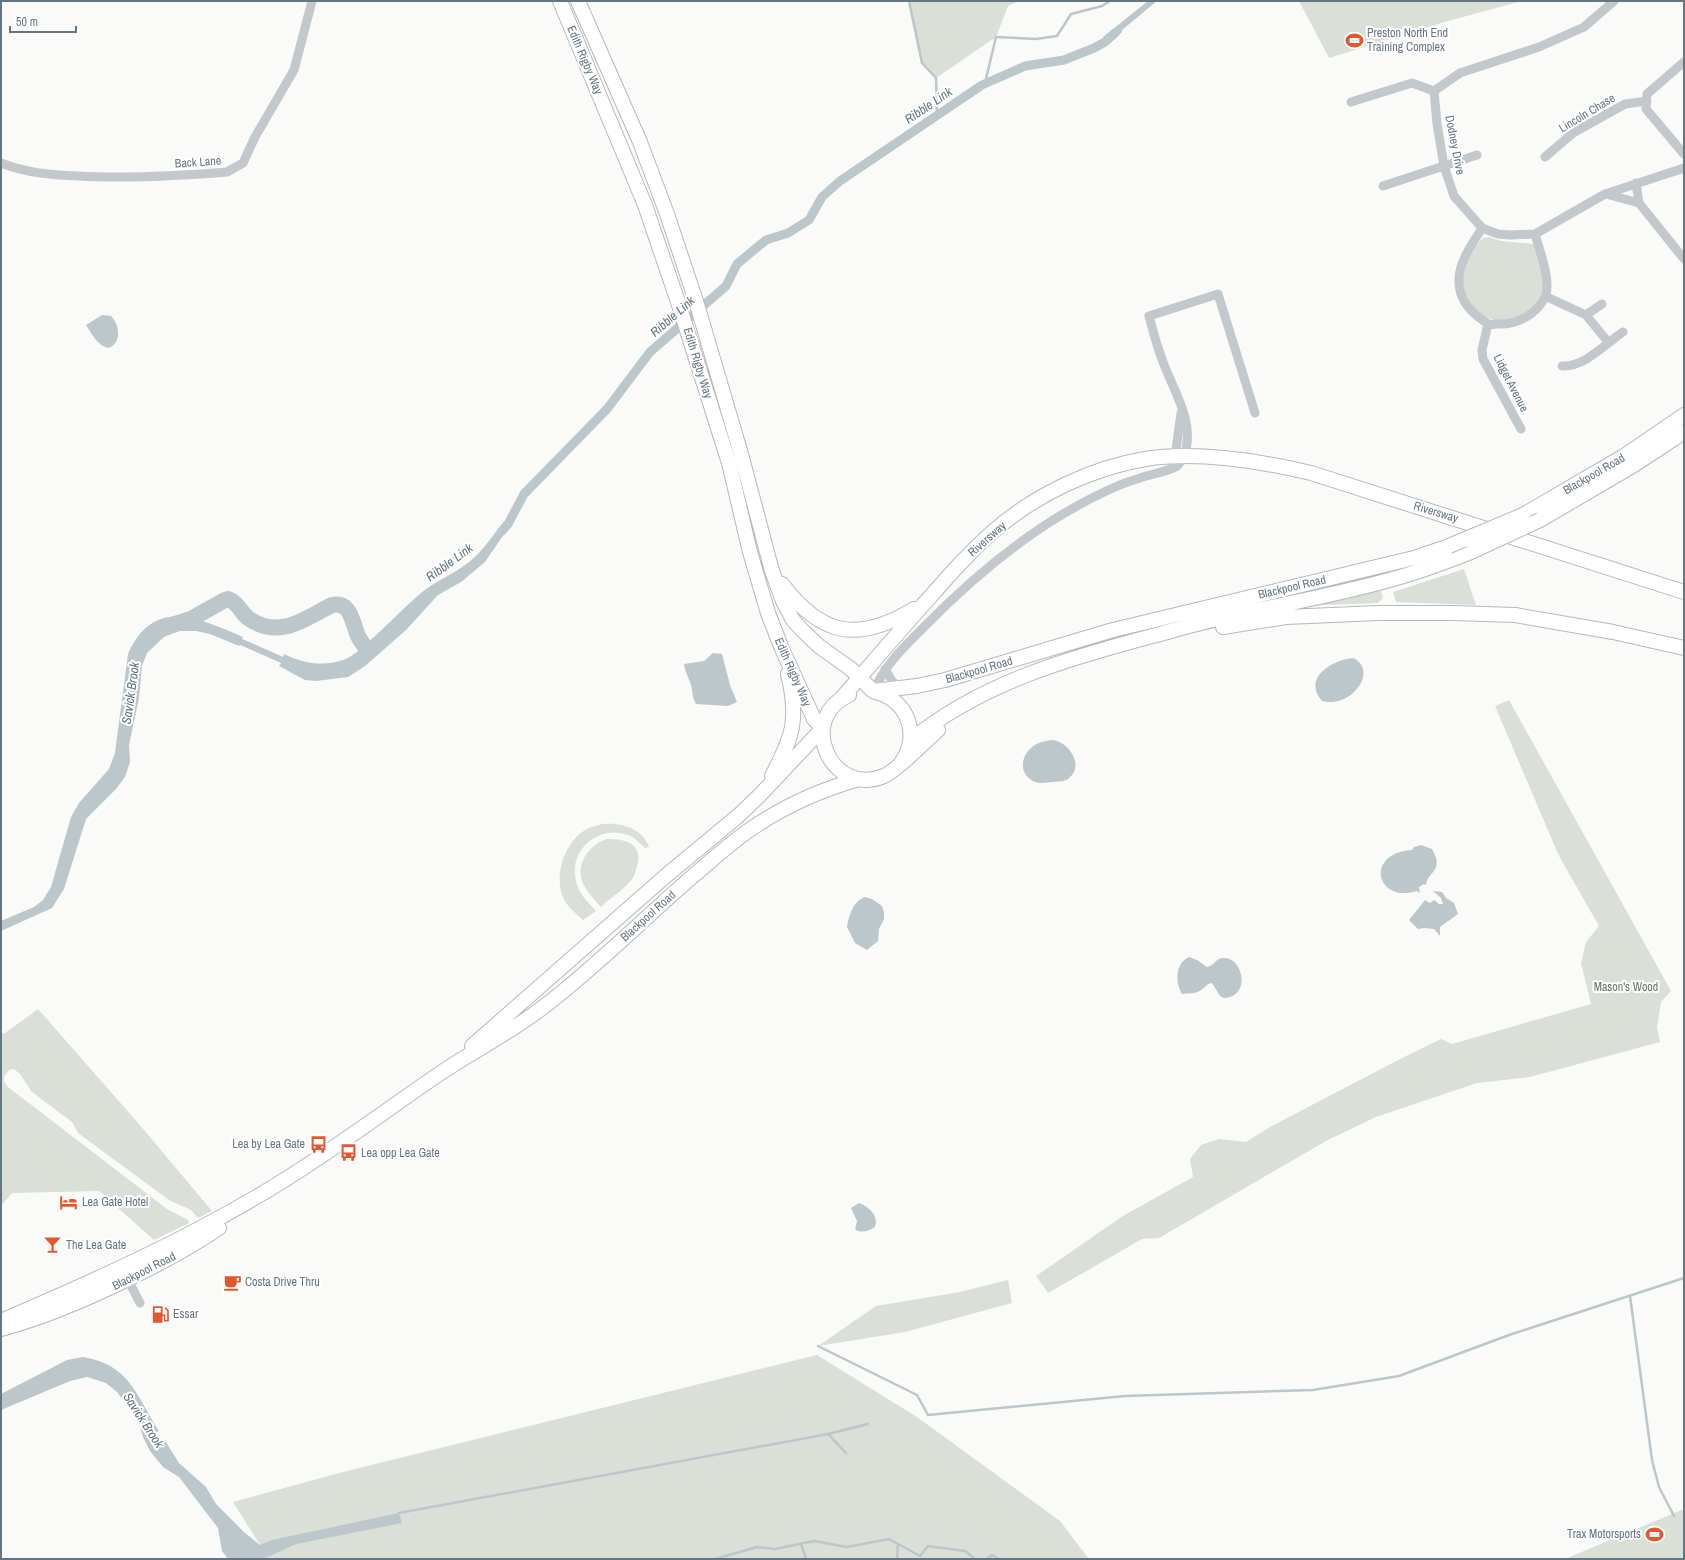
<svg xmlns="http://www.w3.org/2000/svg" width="1685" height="1560" viewBox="0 0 1685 1560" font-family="'Archivo Narrow',sans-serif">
<rect width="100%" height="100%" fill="#fafaf8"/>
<path fill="#dadfd7" d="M909,1H1020L1008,6L996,37L936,78L922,63Z
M1299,1H1522L1448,21L1329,58Z
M1489,237L1501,241L1535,244C1538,256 1543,268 1543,280C1544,291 1539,302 1531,309C1485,347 1434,285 1483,238Z
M1464,569L1476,605L1396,602L1393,592Z
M1380,588L1383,598L1378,603L1300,606Z
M1509,700L1671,991L1661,1002L1657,1027L1660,1042L1530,1077L1477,1083L1376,1117L1326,1141L1159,1238L1142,1239L1048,1293L1036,1276L1123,1216L1193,1177L1190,1159L1201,1145L1219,1139L1246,1142L1270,1127L1400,1059L1441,1039L1452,1044L1591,1004L1581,963L1586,942L1599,926L1559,856L1495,706Z
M602,824C620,822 643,828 649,847L645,848C639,843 635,837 628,835C599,824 568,850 576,881C578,893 588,902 596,911L583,920C577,914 567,907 564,899C553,877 564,843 585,830C590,827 596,826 602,824Z
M607,839C627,839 643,844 637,866C636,869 635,875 633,878C626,888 610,898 601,907C594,899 586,891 582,881C576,863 590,844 607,839Z
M38,1009L139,1124L212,1211L198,1218L191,1210L169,1200L78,1133L72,1122L32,1092L20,1074L14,1069L9,1070L4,1077V1082L8,1087L167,1209L188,1220L189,1223L154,1240L99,1191L12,1193L1,1206V1034L5,1033Z
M1008,1280L1012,1303L905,1332L818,1346L876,1306L960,1292Z
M817,1355L917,1417L1060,1521L1089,1559H260V1545L233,1502L343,1472Z
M1684,1509V1559H1565Z"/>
<path fill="#bbc7cb" d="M1148,1H1157L1122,30V32L1109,44L1103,37Z
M102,315L111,316C120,325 122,344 108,348C97,345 92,334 86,325Z
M505,521L511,524L485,562L461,582L438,595L406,630L365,666L348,677L316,681L305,680L279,666L281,663L245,647L240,645L239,646L210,634L196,631H179L164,637L147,653L142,666L139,698L129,745L130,762L125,777L116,789L86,819L64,889L52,908L1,931V921L34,907L43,900L51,887L71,817L79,803L109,769L115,753L128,654C154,596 198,618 243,637L242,639L247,641L283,657L284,654C302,663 323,667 343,660C352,657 359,650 365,645C385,628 402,609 421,593C438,579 460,572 476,556C487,545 495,532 505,521Z
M713,653L722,654L730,685L737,702L728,706L696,704C692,697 693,693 691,685C689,678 685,672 684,664L704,661Z
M1353,658C1379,670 1352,709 1322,701C1302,678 1332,660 1353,658Z
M1051,740C1068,740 1086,766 1068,779C1064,782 1058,781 1053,782C1047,782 1041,784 1035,782C1019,775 1020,758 1031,748C1036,743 1044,741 1051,740Z
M1421,845L1432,849C1445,872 1427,871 1426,885L1424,884L1419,887L1420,893L1417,891C1376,904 1364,853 1412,850L1414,847Z
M1433,891L1442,892L1446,898L1454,903L1458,914L1440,927V936L1434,929L1424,928L1418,929L1409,920L1425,900L1430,903L1434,900L1439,904H1443L1441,898Z
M865,897L872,899L882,906L884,912V919L879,929L878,941L867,950L855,943L847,927C849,916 853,901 865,897Z
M1189,957L1197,960L1207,967C1214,966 1216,958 1223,958C1244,957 1251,997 1224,998L1220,996L1212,983C1206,984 1206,987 1201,990C1196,994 1188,993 1182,994C1175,983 1175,963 1189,957Z
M859,1203C869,1207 879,1215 875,1227C869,1231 860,1234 855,1229L857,1221L851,1208Z
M83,1357C131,1365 136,1396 159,1431L155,1433L161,1441L164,1439L179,1463L206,1487L216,1504L245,1533L260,1545L272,1540L399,1513L402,1523L296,1544L263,1559H228L222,1551L218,1528L179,1477L163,1467L150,1451L143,1437L138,1420L117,1392L106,1383L87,1377L70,1381L1,1410V1394L67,1360Z"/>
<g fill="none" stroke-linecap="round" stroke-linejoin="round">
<path stroke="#bbc7cb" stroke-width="2.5" d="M909,1L922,63L936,78L937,114
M985,83L996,37L1036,39L1057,36L1071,14L1102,6L1110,1
M1630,1296L1652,1460L1659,1487L1674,1516
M818,1346L917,1395L928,1415L1125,1396L1313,1390L1399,1376L1509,1335L1684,1278
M828,1434L846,1453
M399,1513L828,1434L868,1424
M801,1544L806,1559
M715,1559L757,1547L775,1549L814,1541L847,1547L889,1539L920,1556L928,1546L965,1551L975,1559
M897,1559L898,1544
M987,1559L992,1555L999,1559"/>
<path stroke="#bbc7cb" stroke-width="9" d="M502,531L508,524L524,494L607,409L650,352L726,286L737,264L766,240L788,233L809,220L822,197L840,181L982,85L1025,66L1064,60L1094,48L1105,42L1115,33"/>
<path stroke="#bbc7cb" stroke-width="16" d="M172,625L191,619L223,601L228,599C239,603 240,612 248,618C279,640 304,619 332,605C351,601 352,622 358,636C361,642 364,646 369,651"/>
<defs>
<path id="highway" d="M560,1L645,205L679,305L729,463L750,552L768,613L782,649L814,719L823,728
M578,1L640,142L667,214L696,301L741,454L772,571L783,601L793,620L802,630L820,647L851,669L873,691
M1523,515L1624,456L1684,415
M1540,520L1634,465L1684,432
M782,584C821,636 858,643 914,609
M1223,627L1286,617L1378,613H1453L1515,615L1613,632L1684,648
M874,691L917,686L945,680L1113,630L1414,558L1449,546
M875,692C908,699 921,736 901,763
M849,695C796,718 831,798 884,776C899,769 924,742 938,730
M841,699C868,668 895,636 922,606C946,579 969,552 996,529C1037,494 1092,468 1145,459C1197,451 1260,461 1311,473L1684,592
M910,741C980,683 1069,658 1156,635C1168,632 1181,628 1193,625C1262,607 1332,597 1400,577C1424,570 1448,561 1471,552
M772,776C793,736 799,719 788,674
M472,1046L668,874L738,816L759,796L823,728
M1,1321C94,1281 186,1240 273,1187C331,1152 386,1110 442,1072C475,1050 511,1032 542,1008C595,968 642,920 693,876C711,861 728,845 748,831C782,807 820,790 859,779
M1,1329C46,1317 87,1299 128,1279C159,1264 190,1248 219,1228"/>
</defs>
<use href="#highway" stroke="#b4b9bd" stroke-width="16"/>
<path stroke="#c3c8cc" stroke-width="9" d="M1614,1L1584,27L1539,47L1460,73L1434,91L1437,124L1444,166L1454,196L1482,228L1498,234L1510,235L1535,234L1605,194L1684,168
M1684,62L1647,94L1646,109L1684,154
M1351,102L1412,83L1434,91
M1545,157L1573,133L1625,104L1647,101
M1,163C26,173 52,175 78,176C128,179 178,176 227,172L243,163L255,137L294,70L312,1
M1636,183L1639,203L1684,259
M1383,186L1477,155
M1606,194L1639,203
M1482,228C1473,243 1460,260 1459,278C1458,295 1467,309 1481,319C1483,320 1486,323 1488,324C1491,325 1495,324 1497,324C1517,325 1536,315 1545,297C1552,282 1539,249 1535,234
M1545,296L1586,315L1608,342
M1586,315L1602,304
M1488,324L1482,350L1483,359L1521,429
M1562,366C1585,367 1605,344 1623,332
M1175,457L1181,413
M885,669L892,681L899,688
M874,691C885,664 905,646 925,626C976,574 1032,527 1098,495C1110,489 1123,483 1137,479C1149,474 1165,473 1177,466C1180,463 1183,460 1184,456C1196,423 1174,392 1163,362C1157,347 1153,331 1149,316L1218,294L1255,413
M126,1276L140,1303"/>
<use href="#highway" stroke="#fff" stroke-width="14"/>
<defs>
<path id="highway-bridge" d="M1449,546L1523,515
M1471,552L1540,520"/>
</defs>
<use href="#highway-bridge" stroke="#b4b9bd" stroke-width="16" stroke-linecap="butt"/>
<use href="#highway-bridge" stroke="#fff" stroke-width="14"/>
</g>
<defs>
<symbol id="stadium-bare" viewBox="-9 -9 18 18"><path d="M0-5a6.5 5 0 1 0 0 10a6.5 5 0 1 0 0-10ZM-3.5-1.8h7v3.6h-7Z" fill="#e4572e" stroke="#fff" stroke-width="2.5" paint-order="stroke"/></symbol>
<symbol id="bus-bare" viewBox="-9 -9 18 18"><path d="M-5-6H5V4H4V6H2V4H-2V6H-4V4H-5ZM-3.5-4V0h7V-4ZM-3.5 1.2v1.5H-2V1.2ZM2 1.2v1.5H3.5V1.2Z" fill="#e4572e" stroke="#fff" stroke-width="2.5" paint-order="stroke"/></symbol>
<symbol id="hotel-bare" viewBox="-9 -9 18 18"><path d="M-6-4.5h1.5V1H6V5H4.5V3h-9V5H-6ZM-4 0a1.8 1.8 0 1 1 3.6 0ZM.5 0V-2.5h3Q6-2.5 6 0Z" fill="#e4572e" stroke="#fff" stroke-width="2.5" paint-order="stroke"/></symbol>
<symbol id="bar-bare" viewBox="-9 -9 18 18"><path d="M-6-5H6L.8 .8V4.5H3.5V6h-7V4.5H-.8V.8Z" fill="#e4572e" stroke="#fff" stroke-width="2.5" paint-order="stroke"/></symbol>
<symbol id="cafe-bare" viewBox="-9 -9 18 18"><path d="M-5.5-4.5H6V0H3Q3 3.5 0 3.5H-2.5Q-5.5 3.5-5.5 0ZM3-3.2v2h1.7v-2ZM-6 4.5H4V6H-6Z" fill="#e4572e" stroke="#fff" stroke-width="2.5" paint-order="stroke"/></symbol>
<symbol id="fuel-bare" viewBox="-9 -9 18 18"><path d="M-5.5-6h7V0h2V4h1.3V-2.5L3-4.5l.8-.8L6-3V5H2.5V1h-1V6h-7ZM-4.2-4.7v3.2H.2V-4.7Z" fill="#e4572e" stroke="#fff" stroke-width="2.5" paint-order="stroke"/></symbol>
</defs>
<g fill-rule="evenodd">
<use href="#stadium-bare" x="1342" y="28" width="25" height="25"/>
<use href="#bus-bare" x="306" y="1132" width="25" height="25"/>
<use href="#bus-bare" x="336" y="1140" width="25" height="25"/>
<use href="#hotel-bare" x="56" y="1190" width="25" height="25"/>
<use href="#bar-bare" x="40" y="1232" width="25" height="25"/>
<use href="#cafe-bare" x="220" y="1270" width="25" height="25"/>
<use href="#fuel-bare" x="148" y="1302" width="25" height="25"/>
<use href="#stadium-bare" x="1642" y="1522" width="25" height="25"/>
</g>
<g text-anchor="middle" stroke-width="4" stroke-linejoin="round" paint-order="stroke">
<g font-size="12" fill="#657683" stroke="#fff" text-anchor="start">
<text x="1367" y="37">Preston North End<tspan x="1367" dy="14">Training Complex</tspan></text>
<text x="305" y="1148" text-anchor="end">Lea by Lea Gate</text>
<text x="361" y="1157">Lea opp Lea Gate</text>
<text x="82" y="1206">Lea Gate Hotel</text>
<text x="66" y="1249">The Lea Gate</text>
<text x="245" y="1286">Costa Drive Thru</text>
<text x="173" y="1318">Essar</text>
<text x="1641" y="1538" text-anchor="end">Trax Motorsports</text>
</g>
<g font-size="12" fill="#657683" stroke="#fff">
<text transform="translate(585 60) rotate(67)" y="4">Edith Rigby Way</text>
<text transform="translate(1587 113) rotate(-31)" y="4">Lincoln Chase</text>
<text transform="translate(1455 145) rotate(79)" y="4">Dodney Drive</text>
<text transform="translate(198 162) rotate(-4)" y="4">Back Lane</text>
<text transform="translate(698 363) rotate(73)" y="4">Edith Rigby Way</text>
<text transform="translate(1511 383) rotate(63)" y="4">Lidget Avenue</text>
<text transform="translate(1594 474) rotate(-30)" y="4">Blackpool Road</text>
<text transform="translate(1436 512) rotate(17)" y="4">Riversway</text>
<text transform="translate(987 539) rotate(-42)" y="4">Riversway</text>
<text transform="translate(1292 587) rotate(-13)" y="4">Blackpool Road</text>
<text transform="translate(979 670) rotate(-16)" y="4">Blackpool Road</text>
<text transform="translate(793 672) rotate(66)" y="4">Edith Rigby Way</text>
<text transform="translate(648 916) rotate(-42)" y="4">Blackpool Road</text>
<text transform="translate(144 1271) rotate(-27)" y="4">Blackpool Road</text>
</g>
<g font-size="12" fill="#687a64" stroke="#fff">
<text x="1626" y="991">Mason's Wood</text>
</g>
<g font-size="13" font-style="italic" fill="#60757c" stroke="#fff">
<text transform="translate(928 105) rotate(-34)" y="5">Ribble Link</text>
<text transform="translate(672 316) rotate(-41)" y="5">Ribble Link</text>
<text transform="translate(449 562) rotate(-36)" y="5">Ribble Link</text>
<text transform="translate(130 693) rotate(-82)" y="5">Savick Brook</text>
<text transform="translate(144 1420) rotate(57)" y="5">Savick Brook</text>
</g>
</g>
<rect width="1685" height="1560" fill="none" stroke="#657683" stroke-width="4"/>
<path d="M10 26v6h66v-6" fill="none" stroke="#657683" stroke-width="2"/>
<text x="16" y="26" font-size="12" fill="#657683" stroke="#ffffff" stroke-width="3" paint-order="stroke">50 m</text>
</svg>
